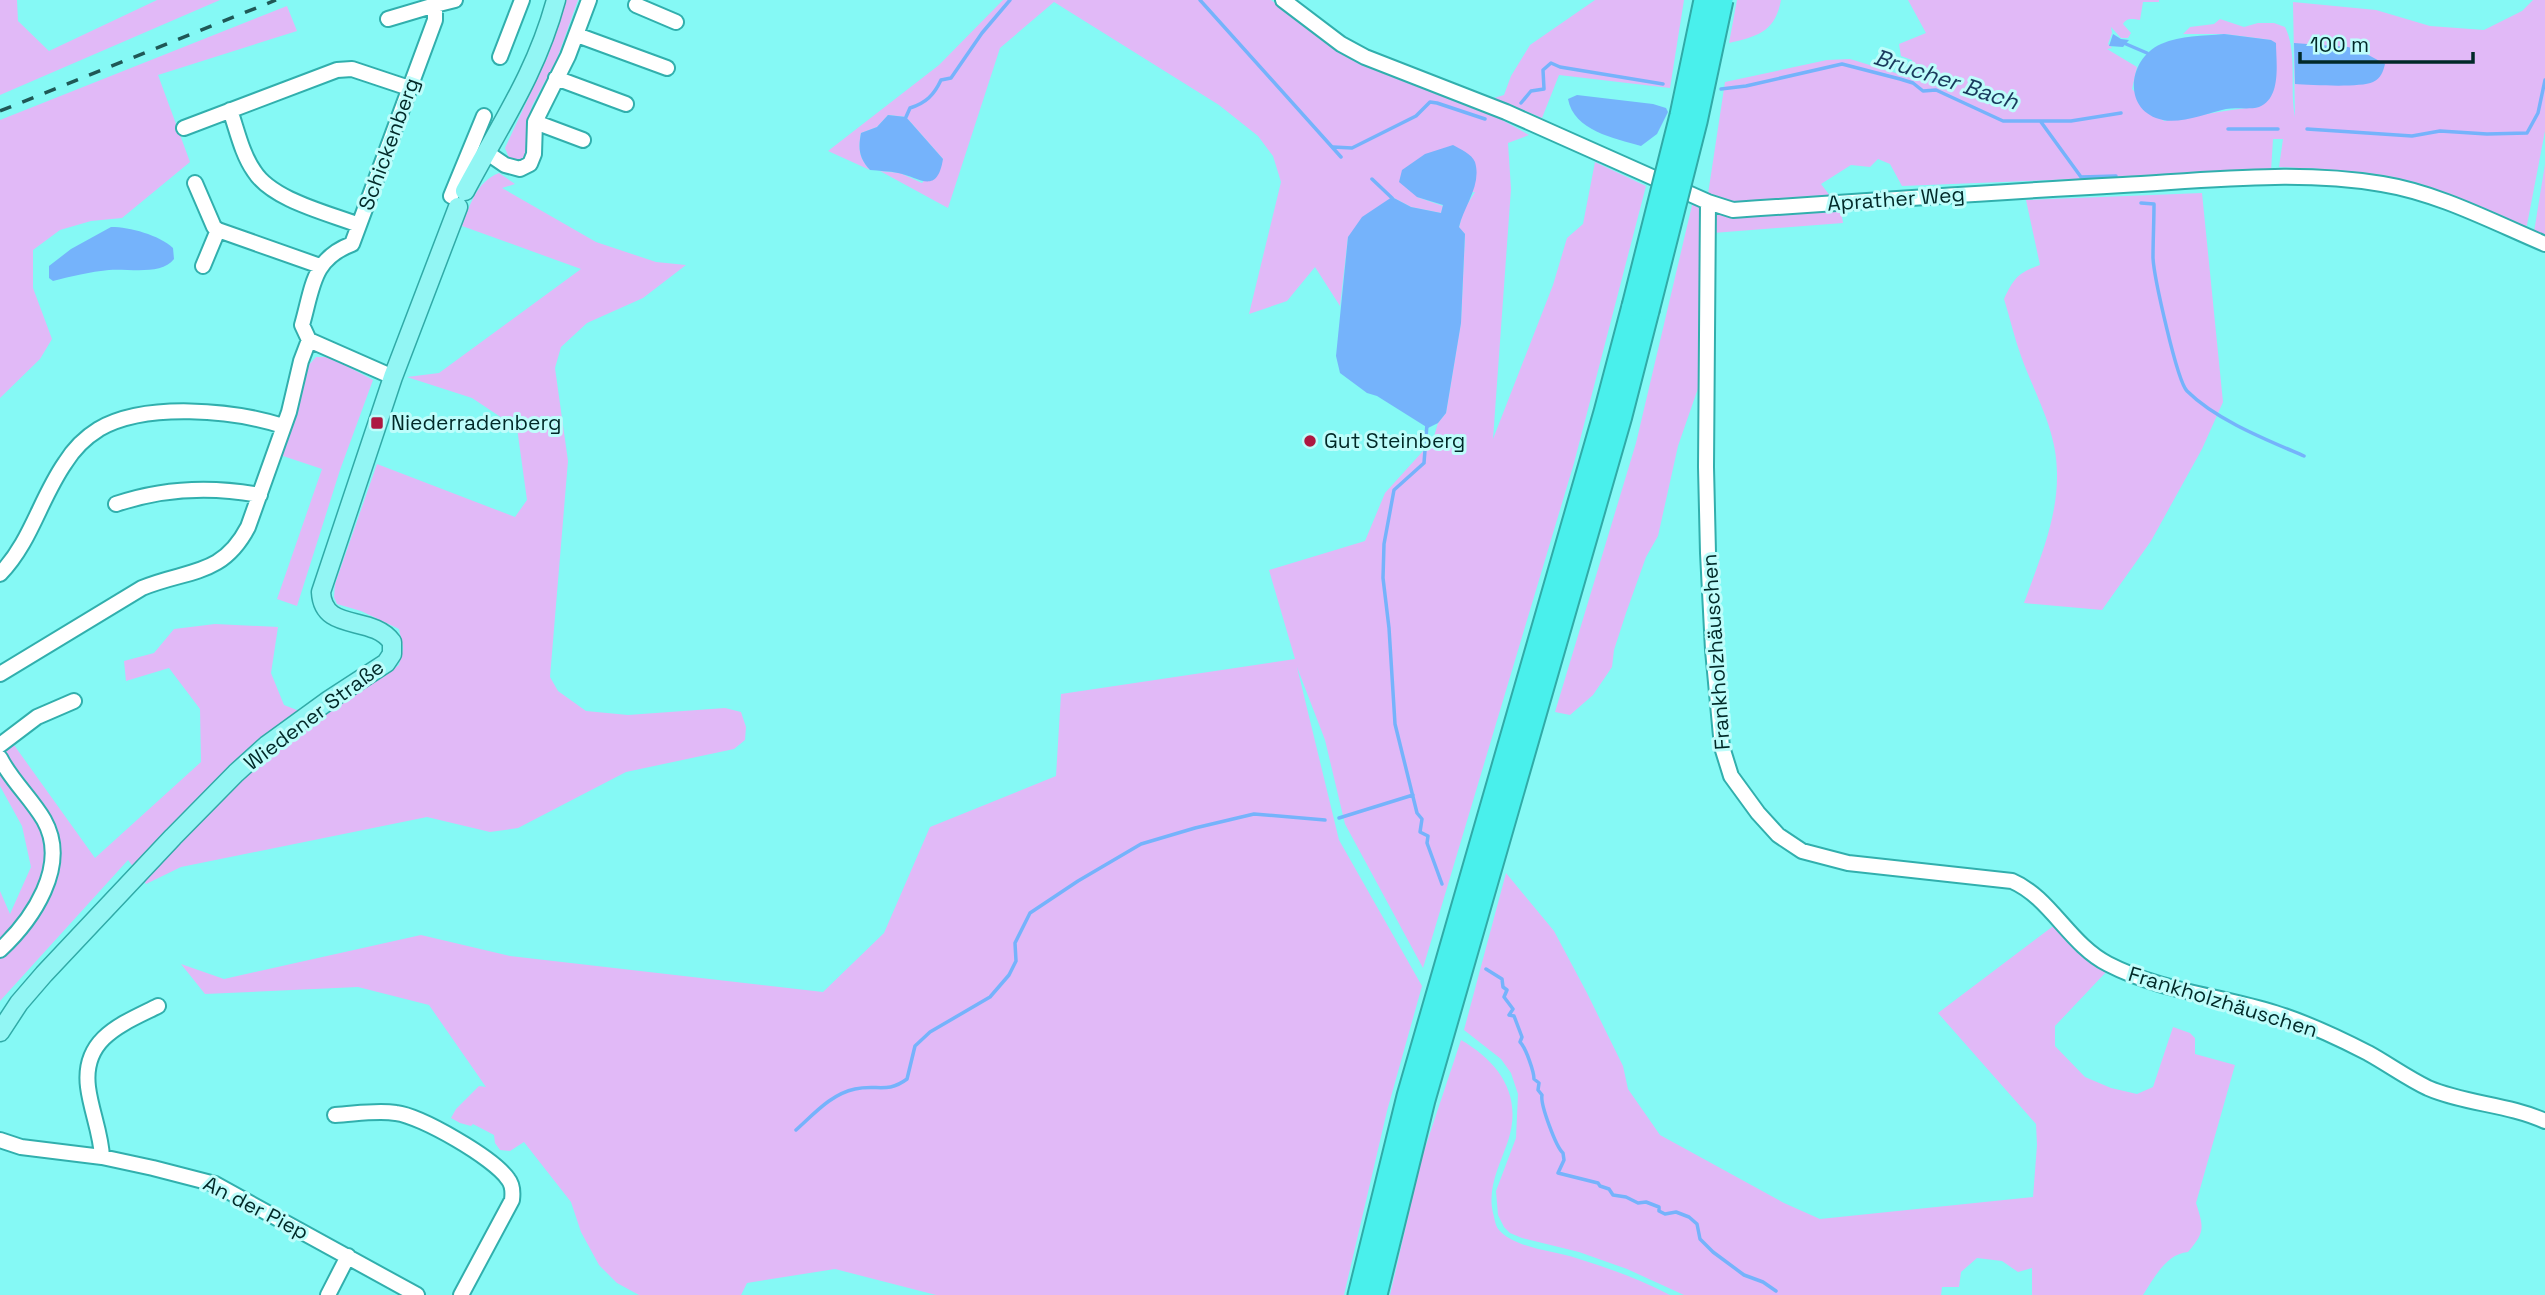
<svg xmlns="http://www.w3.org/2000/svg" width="2545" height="1295" viewBox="0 0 2545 1295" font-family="'Space Grotesk',sans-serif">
<rect width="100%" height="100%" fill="#85f9f5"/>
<path fill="#e1b9f7" d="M0,0H17L18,21L49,51L157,0H220L0,95Z
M565,0H578L557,59L532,106L528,121V148L526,159L519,161L509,158L505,148L548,56Z
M1003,0H1271L1340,51L1481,108L1529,135L1508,143L1511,189L1493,439L1553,285L1567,238L1583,224L1595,162L1646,186L1574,463L1423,968L1345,824L1325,740L1297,667L1339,840L1422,986L1387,1111L1344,1295H936L835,1269L747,1283L741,1295H639L617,1283L599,1265L581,1232L571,1202L524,1142L510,1151L500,1150L495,1143L494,1135L473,1124L471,1126L460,1123L451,1118L456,1109L479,1086L486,1087L429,1005L358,987L205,994L181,964L224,979L421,935L510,956L823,992L884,933L930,827L1056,776L1061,694L1295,659L1269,570L1365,541L1385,493L1433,440L1438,423L1446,413L1461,322L1465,234L1459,228L1463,211L1475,192L1417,197L1443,206L1441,213L1411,207L1392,197L1348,237L1340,306L1315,267L1287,301L1249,314L1281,182L1273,156L1258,136L1219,105L1054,2L1000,48L948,208L880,171L900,173L922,183L943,159L906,117L888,115L877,127L861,133C858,149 859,158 870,170L828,151L939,65Z
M1595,0H1684L1670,88L1559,75L1542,118L1494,98L1504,95L1511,76L1530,45Z
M1737,0H1781C1775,32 1758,36 1729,43Z
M1908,0H2159V2H2143L2140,20C2133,19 2127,17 2123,24L2131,33L2128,38H2121L2111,27L2112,33L2108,44L2112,48L2107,49L2137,67L2132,89L2164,121C2196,117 2227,109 2259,107L2271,40L2225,34H2183L2190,27L2214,24L2220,19L2244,27L2258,23H2274L2285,27C2298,53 2289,89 2295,117L2293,2L2376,10L2430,26L2484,30L2522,11L2533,0H2545V131L2526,230C2484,211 2442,187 2397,178C2358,170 2318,169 2279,167L2283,139H2273L2271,171L1902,186L1890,164L1878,159L1870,167L1851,165L1821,184L1841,210L1843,223L1713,233L1703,374L1678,446L1658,536L1646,557L1626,613L1614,650L1612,667L1593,695L1570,715L1555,712L1636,443L1693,201L1708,194L1725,82L1827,60L1850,59L1912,78V60L1901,56L1899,44L1926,33Z
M287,6L297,31L158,75L190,162L122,218L91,221L60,230L33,250V288L52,339L40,359L0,398V120Z
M2545,164V237L2534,232Z
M499,173L515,184L502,188L596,242L656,262L686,265L643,298L587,323L561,347L555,368L568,461L550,677L558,691L586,711L628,715L725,708L741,712L746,727L745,740L734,749L626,772L518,828L490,832L427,817L181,867L146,884L128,860L0,1001V891L10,914L31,867L22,826L0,786V753L14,745L95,858L201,762L200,709L169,668L126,681L124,661L154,653L174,629L215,624L278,627L271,673L284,705L320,719L399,665L403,648L399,629L361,611L337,604L334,597L335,584L377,464L515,517L527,500L517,428L472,398L407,377L439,373L581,269L462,226C470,205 476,182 499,173Z
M2202,193L2223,402L2202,449L2151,541L2102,610L2024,603C2039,561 2058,518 2057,473C2057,430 2035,395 2021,356C2014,337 2010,318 2004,299C2014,278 2018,273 2040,265L2026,200Z
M316,357H330L373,380L340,470L297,606L277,599L322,469L280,455L296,416L308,366Z
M1506,873L1554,931L1587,993L1623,1066L1628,1089L1660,1135L1784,1203L1820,1219L2033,1197L2037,1145L2036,1124L1938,1013L2056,924L2108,970L2055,1026V1046L2085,1077L2111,1088L2137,1094L2153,1087L2173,1027L2190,1033L2195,1038V1054L2235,1065L2196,1203C2204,1228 2205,1232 2188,1252C2166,1254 2154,1278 2143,1295H2032V1268L2018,1272L2002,1261L1977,1258L1961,1272L1959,1287H1942L1941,1295H1684L1627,1269L1579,1252L1522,1238L1510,1233L1504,1227L1498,1215L1496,1191L1516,1138L1518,1094L1511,1073L1501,1059L1464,1030Z
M1461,1040C1499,1062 1523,1095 1508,1141C1500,1165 1487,1187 1493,1213C1495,1220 1495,1227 1501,1232C1517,1248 1554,1251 1576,1258C1608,1268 1640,1279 1670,1295H1390L1421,1160Z"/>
<path fill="#75b3fb" d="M2113,34L2121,39L2129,40L2123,47L2109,46Z
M2224,34L2271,40L2276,43C2276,62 2282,98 2259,107C2249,110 2236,107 2226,109C2208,113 2181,124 2163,120C2122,112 2127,59 2161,44C2182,35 2202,36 2224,34Z
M2294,43L2348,47L2361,51L2385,64C2383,72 2381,78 2373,82C2360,88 2311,85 2295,84Z
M1577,95L1653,104L1666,108L1668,112L1657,134L1641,146C1614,138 1574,131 1568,99Z
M888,115L906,117L943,159C937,196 919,177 898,173C889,171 879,171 870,170C859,158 858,149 861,133L877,127Z
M1453,145C1460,149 1472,154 1475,162C1482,185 1464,206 1459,227L1465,234L1461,323L1446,413L1438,423L1428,428L1377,396L1367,393L1340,373L1336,356L1348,237L1362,217L1392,197L1411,207L1441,213L1443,205L1417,197L1399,182L1402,170L1425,154Z
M111,227C130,227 159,235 173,248L174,259C161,276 127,268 109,270C90,272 71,276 53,281L49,278V266L71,249Z"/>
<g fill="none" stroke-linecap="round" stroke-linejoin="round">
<path stroke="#75b3fb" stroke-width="3.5" d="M1200,0L1341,157
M2126,44L2147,53
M1721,89L1746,86L1842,64L1900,79L1913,83L1923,91L1936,90L2003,121H2071L2121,113
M1521,103L1531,91L1544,89L1543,70L1551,63L1560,67L1663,84
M906,117L910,108C926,103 934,95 941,80L951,78L982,33L1010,0
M2041,122L2081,177L2116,176
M2228,129H2278
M2307,129L2412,136L2440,131L2487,134L2527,133L2538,113L2545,80
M1333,147L1352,148L1416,116L1430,102L1437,103L1485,119
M1372,179L1392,198
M2141,203L2154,204C2154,222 2153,240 2153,258C2154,277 2177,381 2187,391C2216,420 2267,440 2304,456
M1427,424L1424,463L1394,490L1384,544L1383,578L1389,628L1395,724L1417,813L1422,819L1420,832L1428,836L1427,843L1442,884
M1339,818L1413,795
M1486,969L1502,979L1503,987L1507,990L1504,997L1513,1009L1509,1015L1514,1016L1522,1037L1520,1042C1526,1048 1534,1072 1534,1079L1539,1083L1538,1090L1542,1095C1540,1104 1556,1147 1563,1153L1564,1160L1558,1173L1598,1183L1600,1186L1609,1189L1613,1195L1626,1197L1638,1203L1646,1202L1659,1207V1211L1665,1214L1676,1212L1689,1217L1697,1224L1700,1239L1713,1252L1744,1275L1763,1282L1776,1291
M796,1130C814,1114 831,1094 855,1089C877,1084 887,1094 907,1079L915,1046L930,1032L990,997L1009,975L1016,961L1015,943L1030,913L1078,881L1141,844L1195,828L1254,814L1325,820"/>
<defs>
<path id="minor" d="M1283,0L1341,44L1365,57L1506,112L1708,202L1733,210C1863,201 1993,192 2123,185C2209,180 2297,170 2382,184C2438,193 2493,222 2545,244
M636,5L676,22
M388,19L435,5
M577,35L667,68
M500,57L522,0
M556,78L626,104
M230,110C237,130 242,154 254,171C272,200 328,213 359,225
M535,122L583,140
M184,128L337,70L352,69L409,88
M486,152L505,165L520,169L530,164L534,154L535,122L568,56L589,0
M195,183L214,227L218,230
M451,196L484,116
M1708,202L1706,467L1708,553L1713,650L1722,747L1731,776L1758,813L1778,835L1802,851L1848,863L2012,881C2050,897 2070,945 2108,964C2160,991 2220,996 2275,1013C2307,1023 2339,1038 2368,1053C2388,1064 2407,1078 2428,1088C2465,1104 2508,1104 2545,1121
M203,266L218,230L320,266
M309,340L302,325C313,287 312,259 352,244L435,20V5L455,0
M309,340L393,377
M116,504C163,488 211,486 260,495
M0,574C31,542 40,499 65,463C73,450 86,437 99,429C146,402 233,410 283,426
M0,674L142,588C188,569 222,577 248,527L289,412L301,361L309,340
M0,745L37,717L74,701
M0,758C11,780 31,798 44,820C70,866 32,920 0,950
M335,1115C355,1114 376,1110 396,1113C421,1116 494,1158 508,1179C513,1185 513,1192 512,1200L461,1295
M0,1140L21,1147L102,1157L153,1168L215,1184L417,1295
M102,1157C101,1133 91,1111 88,1087C82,1038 122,1024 158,1006
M328,1295L348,1256"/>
<path id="major" d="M465,191C500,125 536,74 556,0
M0,1032L19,1003L44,974L173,837L236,773L267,745L329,700L386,663L392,654V642C372,614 323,633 321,592L393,377L458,207"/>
<path id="highway" d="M1358,1295L1407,1096L1604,412L1632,306
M1377,1295L1425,1100L1622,416L1649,311"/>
</defs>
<use href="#minor" stroke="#31afad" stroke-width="18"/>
<use href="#major" stroke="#30aaa7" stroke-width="21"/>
<use href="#highway" stroke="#30aaa7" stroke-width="23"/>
<use href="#minor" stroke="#fff" stroke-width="14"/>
<use href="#major" stroke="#92f6f4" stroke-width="18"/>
<use href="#highway" stroke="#49f0ec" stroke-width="19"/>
<path stroke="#1f5856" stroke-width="3.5" stroke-dasharray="12 12" stroke-linecap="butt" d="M0,111L276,0"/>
<defs>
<path id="highway-bridge" d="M1632,306L1680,115L1704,0
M1649,311L1697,122L1723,0"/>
</defs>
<use href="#highway-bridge" stroke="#30aaa7" stroke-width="23" stroke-linecap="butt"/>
<use href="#highway-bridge" stroke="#49f0ec" stroke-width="19"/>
</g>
<g fill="#ad1841" stroke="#befdfb" stroke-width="2.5">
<rect x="370" y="416" width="14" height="14" rx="3.5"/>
<circle cx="1310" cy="441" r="7"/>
</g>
<g text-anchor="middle" stroke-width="6" stroke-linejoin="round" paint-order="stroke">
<g font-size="21" fill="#012928" stroke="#befdfb">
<text transform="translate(389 144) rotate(-70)" y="7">Schickenberg</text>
<text transform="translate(1896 199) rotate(-4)" y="7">Aprather Weg</text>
<text transform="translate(1716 652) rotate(-94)" y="7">Frankholzhäuschen</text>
<text transform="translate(314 715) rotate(-37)" y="7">Wiedener Straße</text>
<text transform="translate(2223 1002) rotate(17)" y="7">Frankholzhäuschen</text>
<text transform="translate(256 1208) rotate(27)" y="7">An der Piep</text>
</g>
<g font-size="21" fill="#012928" stroke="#befdfb" text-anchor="start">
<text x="391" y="430">Niederradenberg</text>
<text x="1324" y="448">Gut Steinberg</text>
</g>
<g font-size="23" font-style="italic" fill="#19395c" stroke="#befdfb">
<text transform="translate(1946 79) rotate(18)" y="8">Brucher Bach</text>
</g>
</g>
<path d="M2300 52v10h173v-10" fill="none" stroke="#012928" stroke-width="3.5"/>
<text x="2310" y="52" font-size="21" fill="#012928" stroke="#befdfb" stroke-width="5" paint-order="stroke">100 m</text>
</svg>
